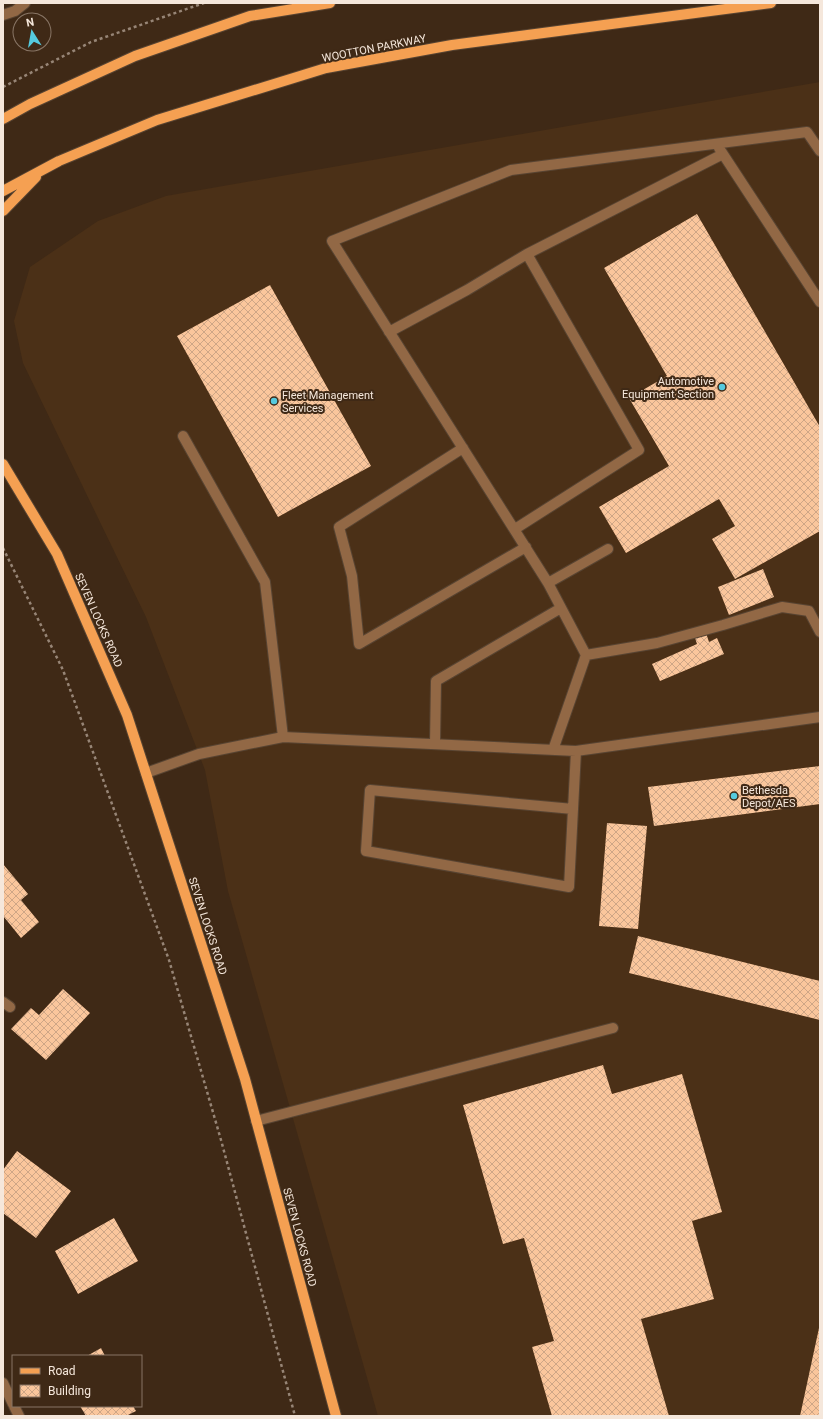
<svg xmlns="http://www.w3.org/2000/svg" width="823" height="1419" viewBox="0 0 823 1419" font-family="Roboto,sans-serif">
<defs>
<pattern id="building-cross-hatch" width="8" height="8" patternUnits="userSpaceOnUse"><rect width="8" height="8" fill="#fac69c"/><path d="M0 0l8 8M0 8l8-8" fill="none" stroke="#cea686"/></pattern>
</defs>
<rect width="100%" height="100%" fill="#3f2916"/>
<path fill="#4b3017" d="M820,82V1416H378L228,891L205,770L146,617L23,363L14,321L30,267L98,221L166,196Z"/>
<path fill="url(#building-cross-hatch)" d="M697,214L820,427V531L735,579L712,539L735,526L719,499L626,553L599,507L669,466L629,398L667,376L604,268Z
M270,285L371,466L278,517L177,336Z
M763,569L774,597L729,615L718,587Z
M706,633L709,642L717,638L724,654L660,681L652,664L697,644L695,638Z
M820,766V804L654,826L648,787Z
M607,823L647,826L638,929L599,926Z
M3,864L28,894L21,900L39,922L21,938L4,917L3,918Z
M638,936L820,981V1020L629,973Z
M63,989L90,1013L46,1060L11,1029L31,1008L39,1015Z
M603,1065L612,1094L682,1074L722,1212L692,1221L714,1299L641,1319L669,1416H552L532,1347L554,1341L524,1238L503,1244L463,1105Z
M17,1151L71,1191L36,1238L3,1213V1170Z
M114,1218L138,1261L78,1294L55,1251Z
M819,1328L820,1416H800Z
M101,1348L105,1356H87Z
M80,1406H133L136,1411L126,1416H86Z"/>
<g fill="none" stroke-linecap="round" stroke-linejoin="round">
<defs>
<path id="minor" d="M3,15L15,11L25,3
M719,148L820,302
M389,332L467,290L527,254L723,154
M183,436L265,582L283,737
M463,448L339,527L352,576L359,644L526,547
M515,529L639,450L527,254
M548,583L332,241L511,170L807,132L820,151
M586,655L548,583L608,549
M435,744L436,681L561,608
M553,750L586,655L657,643L723,625L782,607L809,611L820,632
M146,773L199,754L283,737L576,751L820,717
M573,809L370,790L366,851L569,887L576,751
M3,1002L10,1007
M256,1121L613,1028
M3,1383L13,1404
M14,1406L19,1416"/>
<path id="major" d="M3,119L30,104L135,56L250,16L330,3
M3,191L59,161L157,120L326,68L452,45L771,3
M3,211L36,177
M3,464L57,554L127,715L245,1079L336,1416"/>
</defs>
<use href="#minor" stroke="#584432" stroke-width="12"/>
<use href="#major" stroke="#584432" stroke-width="12"/>
<path stroke="#978576" stroke-width="2.5" stroke-dasharray="3 3" stroke-linecap="butt" d="M3,87L91,42L204,3
M3,548L63,670L169,960L221,1140L295,1416"/>
<use href="#minor" stroke="#926845" stroke-width="10"/>
<use href="#major" stroke="#f5a052" stroke-width="10"/>
</g>
<g fill="#55cade" stroke="#3f2916" stroke-width="1.5">
<circle cx="722" cy="387" r="4"/>
<circle cx="274" cy="401" r="4"/>
<circle cx="734" cy="796" r="4"/>
</g>
<g text-anchor="middle" stroke-width="4" stroke-linejoin="round" paint-order="stroke">
<g font-size="11" fill="#f5e7db" stroke="#3f2916">
<text transform="translate(374 48) rotate(-11)" y="4">WOOTTON PARKWAY</text>
<text transform="translate(99 620) rotate(66)" y="4">SEVEN LOCKS ROAD</text>
<text transform="translate(208 926) rotate(72)" y="4">SEVEN LOCKS ROAD</text>
<text transform="translate(300 1237) rotate(75)" y="4">SEVEN LOCKS ROAD</text>
</g>
<g font-size="11" fill="#f5e7db" stroke="#3f2916" text-anchor="start">
<text x="714" y="385" text-anchor="end">Automotive<tspan x="714" dy="13">Equipment Section</tspan></text>
<text x="282" y="399">Fleet Management<tspan x="282" dy="13">Services</tspan></text>
<text x="742" y="794">Bethesda<tspan x="742" dy="13">Depot/AES</tspan></text>
</g>
</g>
<rect width="823" height="1419" fill="none" stroke="#f5e7db" stroke-width="8"/>
<rect x="12" y="1355" width="130" height="52" fill="#3f2916" stroke="#887565"/>
<rect x="20" y="1368" width="20" height="6" fill="#f5a052" stroke="#887565"/>
<text x="48" y="1375" font-size="12" fill="#f5e7db">Road</text>
<rect x="20" y="1385" width="20" height="12" fill="url(#building-cross-hatch)" stroke="#887565"/>
<text x="48" y="1395" font-size="12" fill="#f5e7db">Building</text>
<g transform="translate(32 32) rotate(349)"><circle r="19" fill="#3f2916" stroke="#887565"/>
<path d="M0-3L7 15L0 10L-7 15Z" fill="#55cade"/>
<text y="-6" font-size="11" font-weight="bold" text-anchor="middle" fill="#f5e7db">N</text>
</g>
</svg>
